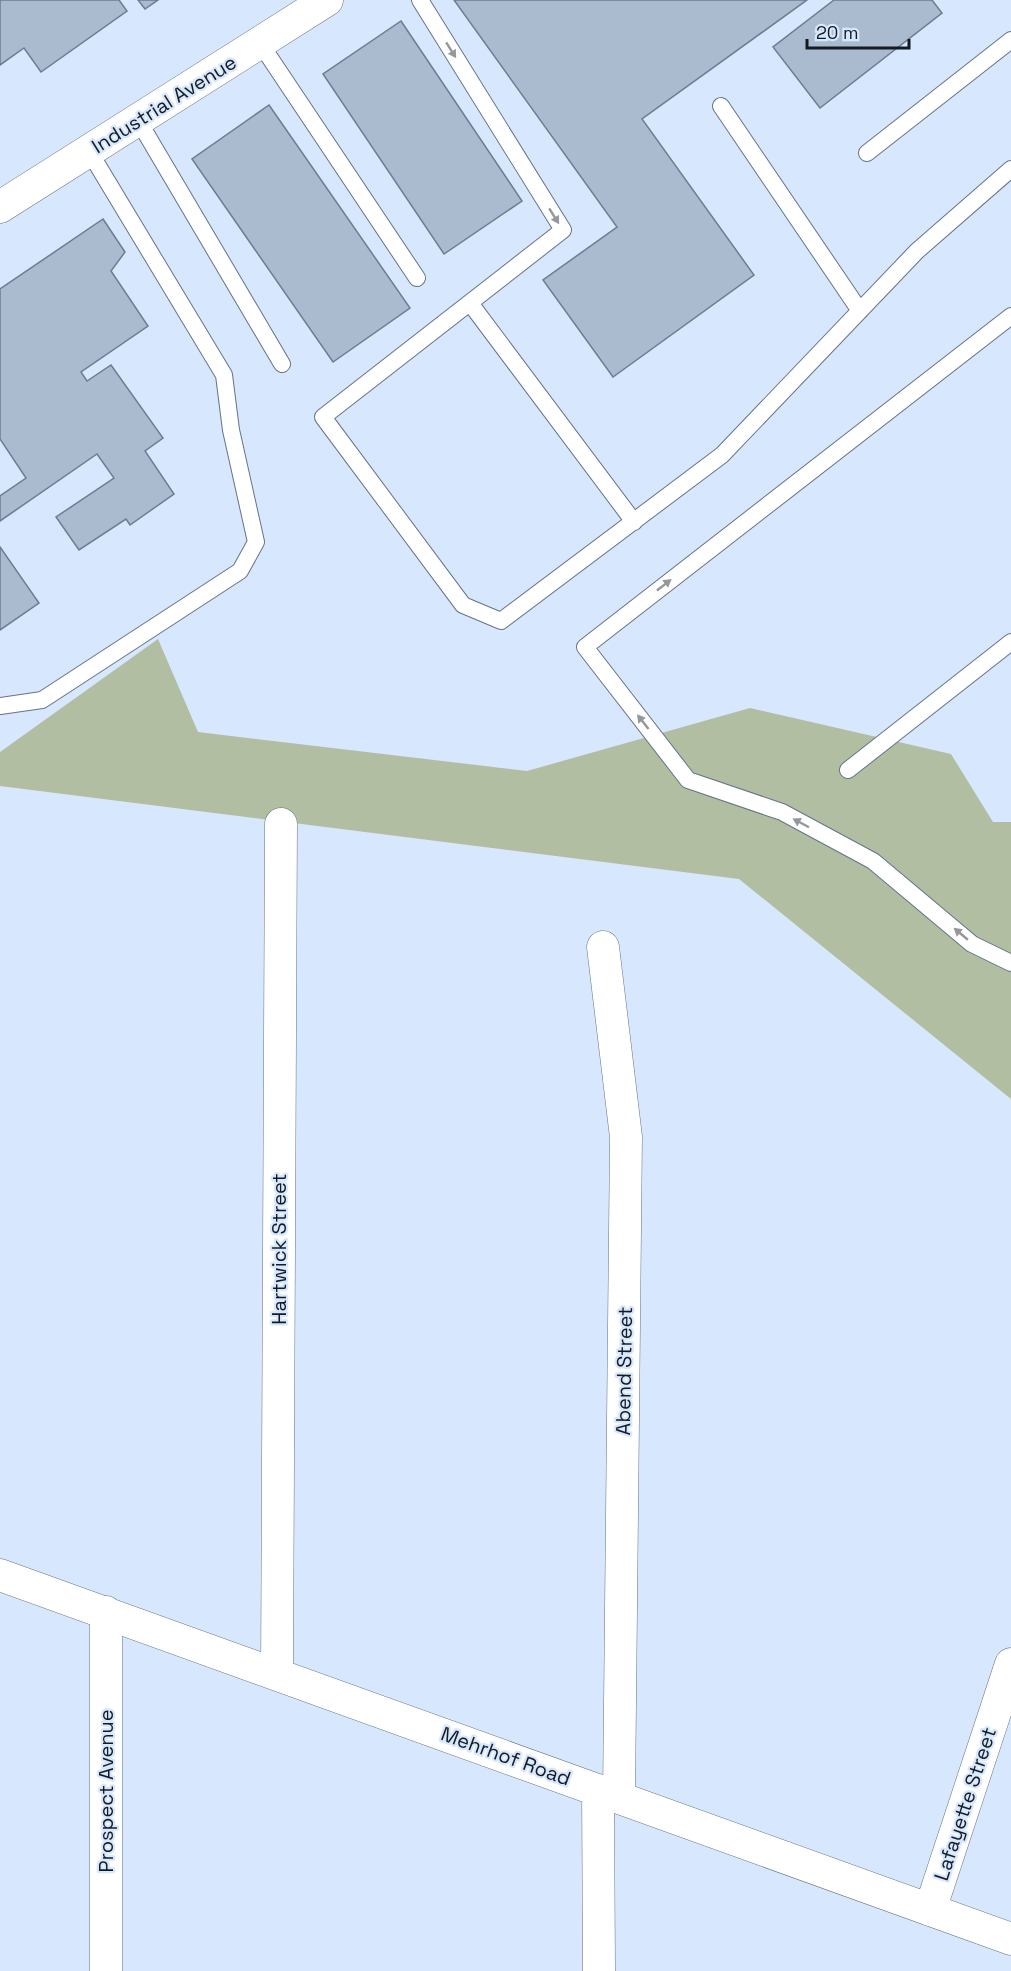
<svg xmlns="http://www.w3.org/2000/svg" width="1011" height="1971" viewBox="0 0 1011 1971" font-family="'Space Grotesk',sans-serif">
<rect width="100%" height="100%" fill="#d7e7fd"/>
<path fill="#b2bea1" d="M158,639L198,732L527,771L750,708L951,754L993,822H1011V1099L739,879L0,786V752Z"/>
<path fill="#aabacf" stroke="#6e7c8f" stroke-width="1.5" d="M0,0H119L127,11L41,72L24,48L0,65Z
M138,0H158L145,9Z
M454,0H807L642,119L754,275L613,377L543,280L617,227Z
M834,0H932L942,13L820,108L773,47Z
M401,21L522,201L444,254L323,74Z
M269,105L410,308L333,362L192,159Z
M103,219L125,252L111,271L148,326L81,372L87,381L111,365L163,438L145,451L174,494L130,525L126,519L79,550L56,517L114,478L97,454L0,521V496L26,478L0,439V289Z
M0,547L39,603L0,630Z"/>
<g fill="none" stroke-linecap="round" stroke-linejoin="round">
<defs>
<path id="service" d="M420,0L563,230L323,417L463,605L501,621L722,455L917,251L1011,169
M260,43L417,278
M721,106L860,311
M138,120L282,364
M867,153L1011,40
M470,303L634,522
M1011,316L585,647L688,780L782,812L873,861L972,944L1011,963
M0,706L42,700L240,571L256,542L231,430L224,375L89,151
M848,770L1011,642"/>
<path id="minor" d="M0,207L327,0
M603,947L626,1137L619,1797
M0,1575L1011,1939
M277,1674L281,824
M598,1790L599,1971
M930,1910L1011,1664
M106,1971V1612"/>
</defs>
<use href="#service" stroke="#657487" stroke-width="18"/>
<use href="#minor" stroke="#657487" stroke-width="33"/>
<use href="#service" stroke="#fff" stroke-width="16"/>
<use href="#minor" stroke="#fff" stroke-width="32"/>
</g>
<defs><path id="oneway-solid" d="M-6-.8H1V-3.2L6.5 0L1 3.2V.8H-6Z" transform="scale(1.5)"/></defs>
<g fill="#95989b">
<use href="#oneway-solid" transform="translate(451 50) rotate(58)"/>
<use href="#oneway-solid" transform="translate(554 216) rotate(58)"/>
<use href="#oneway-solid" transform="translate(664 585) rotate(-38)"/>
<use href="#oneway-solid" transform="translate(643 722) rotate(-128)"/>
<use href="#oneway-solid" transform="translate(801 823) rotate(-152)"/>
<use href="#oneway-solid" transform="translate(961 934) rotate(-140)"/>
</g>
<g text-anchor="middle" stroke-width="4.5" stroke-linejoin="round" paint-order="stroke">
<g font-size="20" fill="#141a21" stroke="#d7e7fd">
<text transform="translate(164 104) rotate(-32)" y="7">Industrial Avenue</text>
<text transform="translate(279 1249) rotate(-90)" y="7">Hartwick Street</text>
<text transform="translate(624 1371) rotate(-89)" y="7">Abend Street</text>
<text transform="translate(506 1756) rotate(20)" y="7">Mehrhof Road</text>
<text transform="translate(106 1791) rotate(-90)" y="7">Prospect Avenue</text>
<text transform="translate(965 1804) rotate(-72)" y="7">Lafayette Street</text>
</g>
</g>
<path d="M807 39v9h102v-9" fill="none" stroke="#141a21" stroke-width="3"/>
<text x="816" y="39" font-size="18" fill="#141a21" stroke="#d7e7fd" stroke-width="4.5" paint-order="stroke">20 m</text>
</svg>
